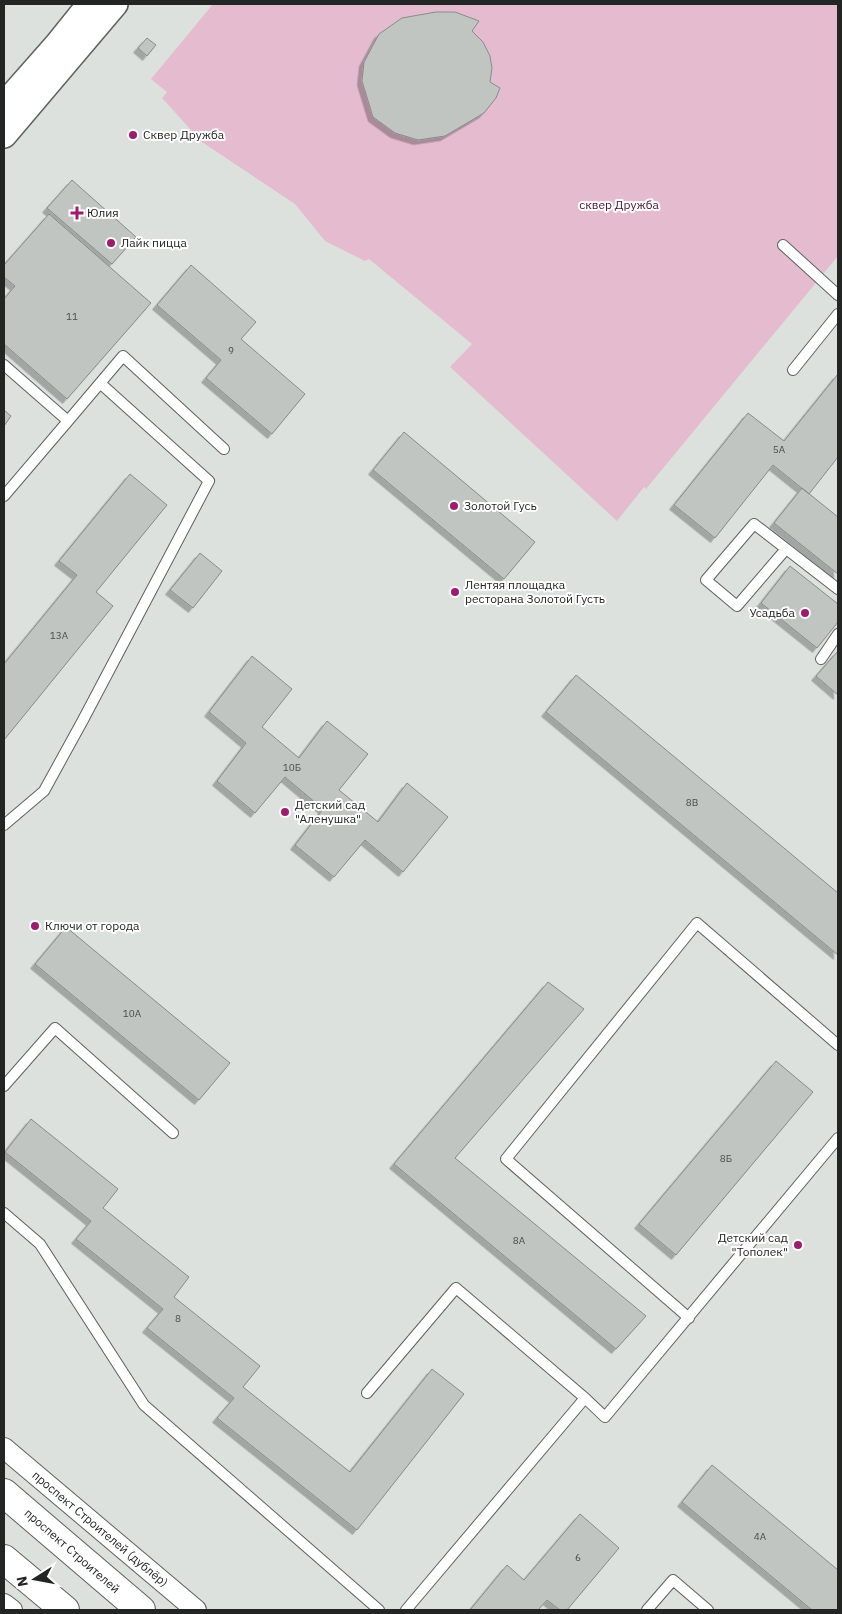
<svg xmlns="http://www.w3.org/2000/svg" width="842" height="1614" viewBox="0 0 842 1614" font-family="'IBM Plex Sans',sans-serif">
<defs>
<filter id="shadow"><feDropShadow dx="-4.5" dy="4.5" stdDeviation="0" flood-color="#0004"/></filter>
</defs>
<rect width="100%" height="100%" fill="#dce1de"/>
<path fill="#e5bccf" d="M213,4H838V256L646,489L644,487L617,521L450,367L472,344L369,259L365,261L325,241L295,204L202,142L162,98L167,92L151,79Z"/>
<path fill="#c0c5c2" stroke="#878c89" filter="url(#shadow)" d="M436,12H455L479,21L472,31L483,42L490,56L492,68L490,82L500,88L496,98L484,113L445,136L418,140L395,133L373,117L362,81L364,62L379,34L402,18Z
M147,38L156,45L147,56L138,48Z
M72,180L136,237L112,264L47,208Z
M49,214L151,303L67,399L4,344V299L15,286L4,277V265Z
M191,265L256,322L241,339L305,394L272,434L206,378L221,360L157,305Z
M838,374V457L809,494L773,465L715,538L674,505L748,413L784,441Z
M4,410L11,416L4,426Z
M404,432L535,542L504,579L373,470Z
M130,474L167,505L96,592L113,606L4,740V664L77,575L59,561Z
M802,488L838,517V574L774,523Z
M200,553L222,571L193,608L170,590Z
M790,566L838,604V622L817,648L761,603Z
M838,651V695L816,676Z
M252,656L292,689L262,727L299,758L327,721L368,754L339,790L378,822L407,783L448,817L403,872L365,840L334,877L295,845L323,809L285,777L255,813L217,781L246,743L209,712Z
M576,675L838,893V955L546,712Z
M66,927L230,1063L199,1100L35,964Z
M548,982L584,1009L455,1158L646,1316L616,1349L394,1164Z
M776,1061L813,1092L676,1255L639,1224Z
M31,1119L118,1189L103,1208L189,1277L174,1297L260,1366L243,1387L350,1472L432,1369L464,1394L357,1530L217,1418L234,1398L147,1328L163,1309L76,1239L91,1221L5,1152Z
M712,1465L838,1570V1610H812L682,1502Z
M580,1514L619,1548L567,1610H560L547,1600L538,1610H470L507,1565L524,1580Z"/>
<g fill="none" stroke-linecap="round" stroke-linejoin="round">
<defs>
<path id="service" d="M783,245L838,295
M4,365L68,421L123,356L224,449
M793,370L838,314
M4,496L68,421
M786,549L737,606L706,580L754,524L838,589
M821,659L838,634
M4,825L44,791L83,720L209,481L100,383
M4,1086L55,1028L173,1133
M4,1213L40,1244L144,1405L379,1610
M689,1318L506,1159L697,923L838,1045
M367,1393L456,1288L585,1398L406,1610
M585,1398L605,1417L838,1138
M647,1610L673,1580L708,1610"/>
<path id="minor" d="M4,1448L196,1610
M4,1604L12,1610"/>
<path id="tertiary" d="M4,105L57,45L90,4
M4,135L115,4"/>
<path id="secondary" d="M4,1493L141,1610
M4,1559L65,1610"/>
</defs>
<use href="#service" stroke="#5d615f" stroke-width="12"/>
<use href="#minor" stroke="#5d615f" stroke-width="22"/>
<use href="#tertiary" stroke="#5d615f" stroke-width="28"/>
<use href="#secondary" stroke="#5d615f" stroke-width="30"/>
<use href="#service" stroke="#fff" stroke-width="10"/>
<use href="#minor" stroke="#fff" stroke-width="20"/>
<use href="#tertiary" stroke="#fff" stroke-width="25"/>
<use href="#secondary" stroke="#fff" stroke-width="28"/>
</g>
<g fill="#9e1b6d" stroke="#fff" stroke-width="2">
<circle cx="133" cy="135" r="5"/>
<path d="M74.5 205.5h5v5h5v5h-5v5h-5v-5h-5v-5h5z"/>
<circle cx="111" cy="243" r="5"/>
<circle cx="454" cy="506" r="5"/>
<circle cx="455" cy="592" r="5"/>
<circle cx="805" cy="613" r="5"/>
<circle cx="285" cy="812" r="5"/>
<circle cx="35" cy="926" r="5"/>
<circle cx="798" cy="1245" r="5"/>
</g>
<g text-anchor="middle" stroke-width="4" stroke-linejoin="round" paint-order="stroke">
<g font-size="10" fill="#4a4d4c">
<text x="72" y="320">11</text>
<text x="231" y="354">9</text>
<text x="779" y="453">5А</text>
<text x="59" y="639">13А</text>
<text x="292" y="771">10Б</text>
<text x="692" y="806">8В</text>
<text x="132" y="1017">10А</text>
<text x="726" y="1162">8Б</text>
<text x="519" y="1244">8А</text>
<text x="178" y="1322">8</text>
<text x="760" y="1540">4А</text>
<text x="578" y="1561">6</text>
</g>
<g font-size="12" fill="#232524" stroke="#fff" text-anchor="start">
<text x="143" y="139">Сквер Дружба</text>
<text x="87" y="217">Юлия</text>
<text x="121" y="247">Лайк пицца</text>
<text x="464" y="510">Золотой Гусь</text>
<text x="465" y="589">Лентяя площадка<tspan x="465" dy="14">ресторана Золотой Густь</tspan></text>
<text x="795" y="617" text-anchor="end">Усадьба</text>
<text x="295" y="809">Детский сад<tspan x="295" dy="14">"Аленушка"</tspan></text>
<text x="45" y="930">Ключи от города</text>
<text x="788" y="1242" text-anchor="end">Детский сад<tspan x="788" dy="14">"Тополек"</tspan></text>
</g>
<g font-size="12" fill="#471130" stroke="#fff">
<text x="619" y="209">сквер Дружба</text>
</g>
<g font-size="12" fill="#232524" stroke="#fff">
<text transform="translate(100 1529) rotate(40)" y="4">проспект Строителей (дублёр)</text>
<text transform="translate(72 1551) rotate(41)" y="4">проспект Строителей</text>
</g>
</g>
<rect width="842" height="1614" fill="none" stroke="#232524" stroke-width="10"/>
<g transform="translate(35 1579) rotate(259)" stroke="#ffffff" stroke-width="4" paint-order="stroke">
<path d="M0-4L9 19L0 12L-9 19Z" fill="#232524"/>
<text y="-8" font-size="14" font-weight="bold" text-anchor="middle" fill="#232524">N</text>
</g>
</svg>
